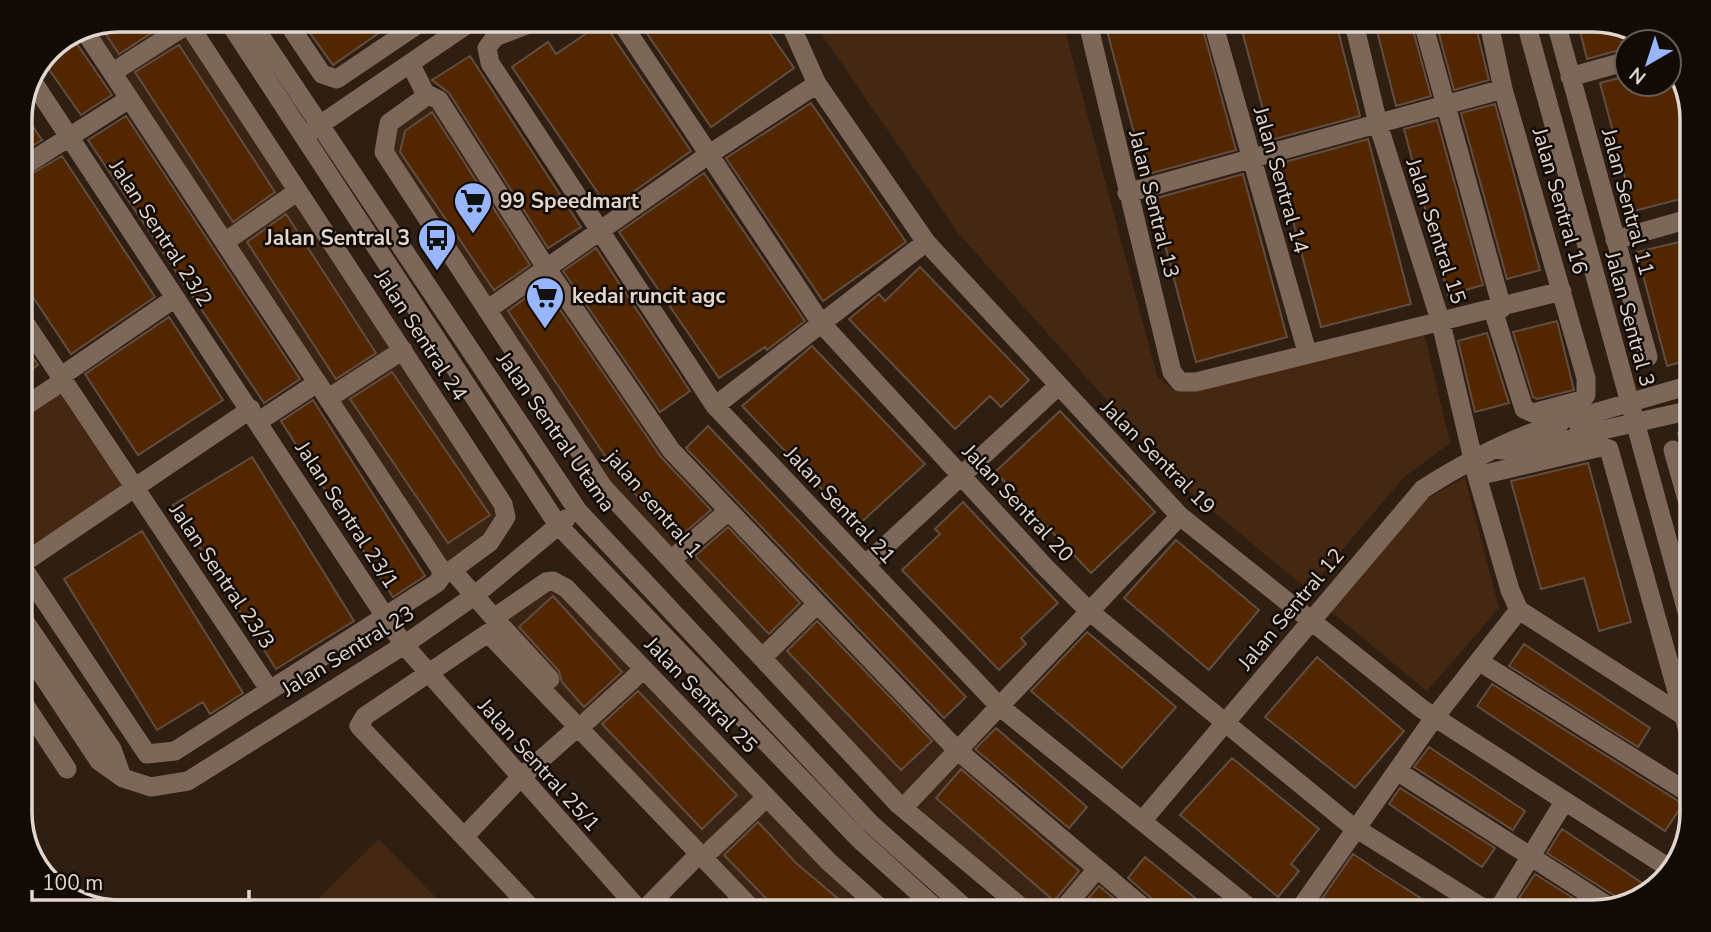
<svg xmlns="http://www.w3.org/2000/svg" width="1711" height="932" viewBox="0 0 1711 932" font-family="'Nunito Sans',sans-serif">
<rect width="100%" height="100%" fill="#2f1e12"/>
<path fill="#3b2414" d="M118,19H191L512,517L453,576L93,30Z
M430,91L664,437L935,725L1156,913H1020L599,490L378,152L383,123Z
M544,576L833,859L894,913H767L494,624Z"/>
<path fill="#452811" d="M811,19H1062L1157,376L1174,391L1424,332L1450,443L1403,478L1308,590L1184,487L959,234Z
M67,390L130,481L19,555V421Z
M1465,477L1499,608L1427,691L1330,611L1423,501Z
M379,839L451,913H313L318,899Z"/>
<path fill="#512600" stroke="#614e40" stroke-width="2" d="M118,19H158L162,26L119,54L101,27Z
M300,19H399L333,65Z
M637,19H760L794,68L711,127Z
M1104,19H1200L1236,150L1145,175Z
M1239,19H1335L1360,116L1271,140Z
M1374,19H1410L1431,96L1396,106Z
M1435,19H1474L1489,80L1454,90Z
M1577,19H1593L1642,32L1652,42H1621L1623,49L1587,59Z
M603,22L691,151L609,209L512,67L548,42L556,54Z
M73,38L112,95L81,115L43,61L49,48Z
M179,45L275,192L233,222L135,72Z
M470,56L581,227L548,248L449,93L432,80Z
M1669,59L1677,67L1692,123V196L1634,211L1600,83L1627,76V84H1669Z
M811,103L906,242L823,301L726,158Z
M1495,104L1540,270L1507,279L1461,113Z
M21,109L42,140L19,154V112Z
M432,112L530,265L494,290L400,152L405,131Z
M126,116L300,379L264,403L88,140Z
M1437,120L1483,285L1448,295L1404,129Z
M1368,139L1411,304L1321,327L1278,164Z
M62,156L155,297L71,354L19,276V181Z
M704,173L805,321L767,350L765,347L719,378L619,232Z
M1243,174L1287,337L1196,362L1153,199Z
M286,214L376,353L336,379L247,242Z
M1692,239V359L1667,366L1637,252Z
M596,248L690,391L660,412L563,271Z
M920,267L1029,380L1001,407L990,396L955,429L849,319L879,294L885,301Z
M543,285L661,457L711,510L677,539L618,475L508,311Z
M169,317L223,400L138,455L85,374Z
M1557,321L1574,390L1537,399L1533,397L1513,332Z
M1487,333L1509,403L1475,412L1458,341Z
M19,337L38,365L19,378Z
M812,346L925,464L857,526L742,406Z
M392,372L490,515L448,543L350,399Z
M313,400L425,576L393,597L281,421Z
M1060,411L1155,512L1091,573L995,472Z
M708,426L966,697L944,718L686,448Z
M1692,429V469L1691,470L1678,433Z
M252,457L354,621L276,669L173,505Z
M1588,463L1631,622L1599,631L1584,578L1541,589L1511,481Z
M963,502L1058,603L1021,638L1026,644L999,670L902,570L940,534L935,529Z
M728,527L800,603L769,634L695,556Z
M142,531L243,693L210,714L203,702L157,730L64,579Z
M1176,540L1259,610L1209,670L1124,598Z
M553,596L622,672L584,707L562,682L559,671L519,627Z
M817,621L932,741L901,770L787,651Z
M1087,632L1176,707L1122,768L1031,691Z
M1524,644L1650,728L1638,747L1509,666Z
M1317,657L1404,731L1355,788L1265,717Z
M1492,684L1683,804L1665,831L1477,706Z
M638,691L737,795L702,829L602,724Z
M996,728L1087,807L1069,828L975,749Z
M1429,747L1525,811L1513,830L1414,767Z
M1232,758L1319,829L1291,864L1299,871L1278,897L1180,815Z
M961,769L1079,871L1054,901L936,798Z
M1400,788L1495,848L1482,867L1389,804Z
M758,822L796,863L855,913H780L724,855Z
M1562,829L1620,868L1652,890L1643,899L1622,905L1618,898L1547,853Z
M1353,854L1386,876L1444,913H1312Z
M1145,857L1200,902L1212,913H1162L1158,904L1128,878Z
M1535,874L1595,912L1541,913L1519,898Z
M1099,886L1131,913H1076Z"/>
<g fill="none" stroke-linecap="round" stroke-linejoin="round">
<path stroke="#7c6759" stroke-width="19" d="M185,19L503,504L506,517L490,542L452,570L494,618L546,582L553,581L566,588L829,862L886,913
M227,19L558,525L859,839L941,913
M249,19L578,511L870,823L971,913
M285,19L322,74L337,79L414,27
M542,19L495,37L487,48L490,63L715,406L999,706L1256,913
M619,19L821,323L1045,567L1089,611L1349,824L1491,913
M788,19L817,84L926,242L1180,516L1422,709L1672,870
M1087,19L1172,372L1180,382H1196L1562,291
M1212,19L1307,352
M1353,19L1378,124L1441,323L1477,476L1510,590L1519,610L1684,716
M1422,19L1502,308
M1488,19L1503,89L1586,378V395L1582,400L1533,413L1524,409L1493,310
M1525,19L1692,630
M1555,19L1648,357
M411,65L425,93L421,100L389,123L384,152L603,487L898,804L1028,913
M121,67L188,24
M1570,77L1627,61
M33,82L404,645L642,913
M425,93L439,100L547,269L671,450L957,750L1150,913
M311,131L475,19
M19,169L129,99
M1127,193L1503,89
M232,237L298,191
M1615,240L1692,218
M487,310L708,155L817,84
M19,314L269,689
M60,377L175,298
M335,394L403,350
M715,406L926,242
M19,410L63,381
M1573,419L1680,388
M259,421L317,383
M1576,436L1687,411
M1501,450L1530,448L1564,439
M1673,450L1692,517
M1477,476L1601,447L1609,449L1692,745
M671,560L727,512
M21,565L147,754L175,751L437,583L442,576L440,568L86,33
M865,565L1057,387
M19,566L251,409
M19,613L112,749L122,777
M494,618L550,679
M19,640L99,761L123,778L151,787L188,781L404,645L474,596L566,519
M762,658L816,605
M1480,662L1692,795
M19,696L67,769
M588,720L644,669
M1397,771L1611,908
M903,808L1180,516
M1142,821L1423,489C1467,461 1511,438 1560,423
M465,836L519,779L579,726
M712,849L767,797
M536,913L359,726L365,716L488,633L756,913
M641,913L700,853
M1060,913L1097,869
M1297,913L1434,718L1519,610
M1496,913L1564,802"/>
</g>
<defs>
<symbol id="supermarket-pin" viewBox="-11 -11 22 30"><path d="M0 17L-7.5 6A9.5 9.5 0 1 1 7.5 6Z" fill="#98b6fd" stroke="#110a05"/><path d="M-6-5.5h2.5l.6 2H6L4.5 2H-2.5L-4.4-4H-6ZM-1.5 3.2a1.3 1.3 0 1 0 .1 0ZM3 3.2a1.3 1.3 0 1 0 .1 0Z" fill="#111"/></symbol>
<symbol id="bus-pin" viewBox="-11 -11 22 30"><path d="M0 17L-7.5 6A9.5 9.5 0 1 1 7.5 6Z" fill="#98b6fd" stroke="#110a05"/><path d="M-5-6H5V4H4V6H2V4H-2V6H-4V4H-5ZM-3.5-4V0h7V-4ZM-3.5 1.2v1.5H-2V1.2ZM2 1.2v1.5H3.5V1.2Z" fill="#111"/></symbol>
</defs>
<g fill-rule="evenodd">
<use href="#supermarket-pin" x="451" y="179" width="44" height="60"/>
<use href="#bus-pin" x="415" y="216" width="44" height="60"/>
<use href="#supermarket-pin" x="523" y="274" width="44" height="60"/>
</g>
<g text-anchor="middle" stroke-width="5" stroke-linejoin="round" paint-order="stroke">
<g font-size="21" fill="#e2d7cf" stroke="#110a05">
<text transform="translate(1281 180) rotate(74)" y="7">Jalan Sentral 14</text>
<text transform="translate(1560 201) rotate(74)" y="7">Jalan Sentral 16</text>
<text transform="translate(1628 202) rotate(75)" y="7">Jalan Sentral 11</text>
<text transform="translate(1154 204) rotate(76)" y="7">Jalan Sentral 13</text>
<text transform="translate(1436 231) rotate(72)" y="7">Jalan Sentral 15</text>
<text transform="translate(161 233) rotate(57)" y="7">Jalan Sentral 23/2</text>
<text transform="translate(1630 319) rotate(75)" y="7">Jalan Sentral 3</text>
<text transform="translate(421 335) rotate(57)" y="7">Jalan Sentral 24</text>
<text transform="translate(556 432) rotate(55)" y="7">Jalan Sentral Utama</text>
<text transform="translate(1158 457) rotate(45)" y="7">Jalan Sentral 19</text>
<text transform="translate(1018 503) rotate(47)" y="7">Jalan Sentral 20</text>
<text transform="translate(654 504) rotate(49)" y="7">jalan sentral 1</text>
<text transform="translate(840 505) rotate(47)" y="7">Jalan Sentral 21</text>
<text transform="translate(347 515) rotate(57)" y="7">Jalan Sentral 23/1</text>
<text transform="translate(222 576) rotate(56)" y="7">Jalan Sentral 23/3</text>
<text transform="translate(1291 609) rotate(-50)" y="7">Jalan Sentral 12</text>
<text transform="translate(348 651) rotate(-32)" y="7">Jalan Sentral 23</text>
<text transform="translate(701 695) rotate(46)" y="7">Jalan Sentral 25</text>
<text transform="translate(539 765) rotate(48)" y="7">Jalan Sentral 25/1</text>
</g>
<g font-size="21" font-weight="bold" fill="#e2d7cf" stroke="#110a05" text-anchor="start">
<text x="500" y="208">99 Speedmart</text>
<text x="410" y="245" text-anchor="end">Jalan Sentral 3</text>
<text x="572" y="303">kedai runcit agc</text>
</g>
</g>
<path d="M0 0H1711V932H0ZM119 32H1593A87 87 0 0 1 1680 119V813A87 87 0 0 1 1593 900H119A87 87 0 0 1 32 813V119A87 87 0 0 1 119 32Z" fill="#110a05" fill-rule="evenodd"/>
<path fill="none" stroke="#e2d7cf" stroke-width="3.5" d="M119 32H1593A87 87 0 0 1 1680 119V813A87 87 0 0 1 1593 900H119A87 87 0 0 1 32 813V119A87 87 0 0 1 119 32Z"/>
<g transform="translate(1648 63) rotate(219)"><circle r="33" fill="#110a05" stroke="#655c56" stroke-width="2"/>
<path d="M0-5L12 26L0 18L-12 26Z" fill="#98b6fd"/>
<text y="-10" font-size="19" font-weight="bold" text-anchor="middle" fill="#e2d7cf">N</text>
</g>
<path d="M32 890v10h217v-10" fill="none" stroke="#e2d7cf" stroke-width="3.5"/>
<text x="42" y="890" font-size="21" fill="#e2d7cf" stroke="#110a05" stroke-width="5" paint-order="stroke">100 m</text>
</svg>
